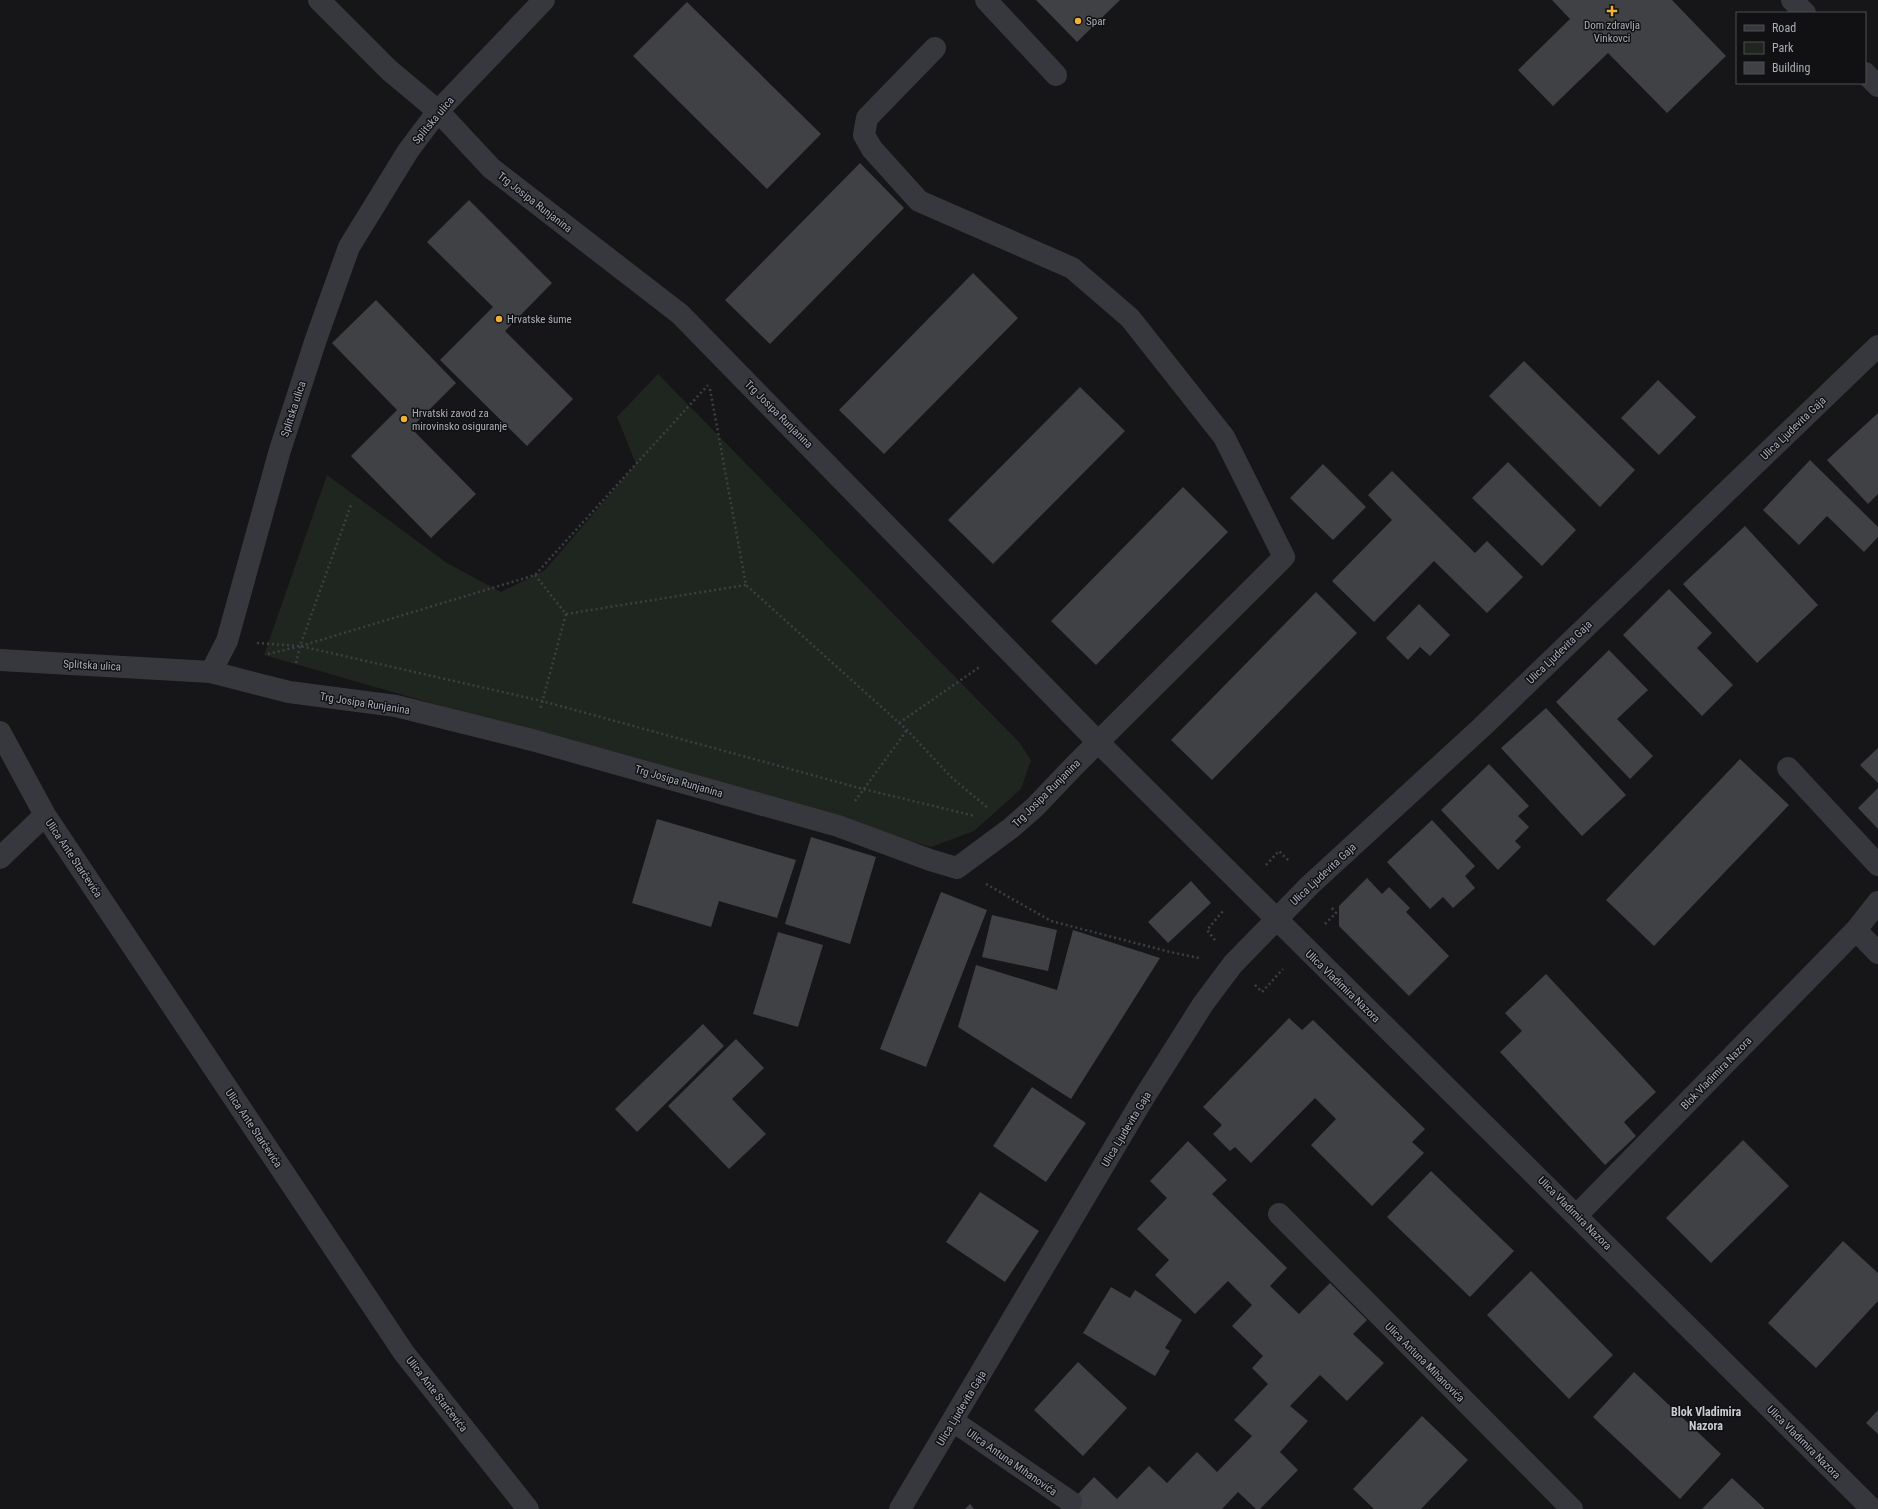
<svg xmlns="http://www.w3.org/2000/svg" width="1878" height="1509" viewBox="0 0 1878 1509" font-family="'Roboto Condensed',sans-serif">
<rect width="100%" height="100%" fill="#161618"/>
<path fill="#1e261f" d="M658,374L1019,742L1031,760L1021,789L974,831L931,847L264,655L327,475L447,563L501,592L545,570L636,464L617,417Z"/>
<path fill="#404145" d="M1036,0H1120L1077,42Z
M1552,0H1672L1726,56L1667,113L1608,53L1553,106L1518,70L1570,19Z
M687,2L821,134L767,189L633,56Z
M860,163L904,208L770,344L725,300Z
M469,200L552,283L505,331L573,399L527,446L440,360L493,307L427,242Z
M973,273L1018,318L884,454L839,410Z
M376,300L456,383L411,428L476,494L431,538L351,456L397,410L332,343Z
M1524,361L1635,470L1600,507L1489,396Z
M1658,380L1696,417L1659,455L1621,418Z
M1080,387L1125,431L993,564L948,520Z
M1878,413V494L1868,504L1827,460Z
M1810,460L1878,527V537L1864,552L1827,516L1799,545L1763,510Z
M1508,462L1576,530L1542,566L1472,498Z
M1323,464L1366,507L1333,540L1290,498Z
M1392,471L1475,553L1487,541L1523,577L1487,613L1434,561L1374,622L1332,581L1392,520L1368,495Z
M1183,487L1228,532L1096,665L1051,621Z
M1745,526L1818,605L1757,663L1683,584Z
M1669,589L1712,633L1697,648L1733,685L1702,716L1623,635Z
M1316,592L1357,633L1212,780L1171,740Z
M1419,604L1450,635L1430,656L1420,647L1408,660L1386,638Z
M1609,650L1648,690L1617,719L1653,756L1630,779L1556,702Z
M1546,708L1626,795L1582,836L1501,748Z
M1878,748V783L1860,765Z
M1740,759L1789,805L1654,946L1606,900Z
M1489,764L1529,806L1518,816L1529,827L1515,841L1521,847L1498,870L1441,810Z
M1878,788V829L1858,808Z
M657,819L796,860L777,918L719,901L711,927L632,903Z
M1432,820L1475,866L1465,876L1475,888L1453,908L1443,897L1430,909L1387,862Z
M811,837L876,857L850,944L785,924Z
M1367,878L1382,894L1389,887L1410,908L1406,912L1449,956L1409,996L1339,926V906Z
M1191,881L1211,903L1168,943L1148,922Z
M941,892L987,910L926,1067L880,1049Z
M992,915L1057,930L1048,971L982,957Z
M1073,930L1160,958L1071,1099L958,1027L976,965L1057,990Z
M778,932L823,945L798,1027L753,1014Z
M1546,974L1656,1092L1624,1122L1636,1136L1605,1165L1500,1052L1522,1031L1505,1013Z
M1289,1018L1302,1030L1313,1020L1425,1129L1412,1142L1424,1153L1372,1206L1311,1145L1336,1119L1315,1098L1251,1163L1235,1147L1230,1151L1213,1134L1222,1125L1203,1107Z
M703,1024L724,1046L637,1132L615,1109Z
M736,1039L764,1068L732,1099L766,1134L729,1169L668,1106Z
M1032,1087L1086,1123L1046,1182L993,1146Z
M1743,1140L1789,1186L1711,1263L1666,1218Z
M1188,1141L1227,1180L1212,1194L1287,1268L1270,1286L1299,1314L1330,1283L1367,1320L1353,1334L1384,1363L1347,1401L1320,1375L1290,1406L1308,1421L1280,1452L1298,1470L1260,1509H1256L1238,1492L1222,1509H1064L1094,1477L1117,1499L1149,1466L1167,1483L1197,1452L1217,1472L1252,1436L1234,1420L1268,1384L1252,1368L1263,1356L1232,1326L1252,1305L1228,1281L1195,1314L1155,1275L1169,1260L1137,1229L1167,1198L1150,1181Z
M1431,1171L1514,1251L1470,1297L1387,1217Z
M980,1192L1039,1231L1005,1282L946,1242Z
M1843,1241L1878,1273V1301L1816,1368L1768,1323Z
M1531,1271L1613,1355L1569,1399L1487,1315Z
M1111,1287L1130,1298L1135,1290L1182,1320L1165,1348L1170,1351L1155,1376L1083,1333Z
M1078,1362L1127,1408L1083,1456L1034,1410Z
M1634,1372L1721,1454L1680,1499L1593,1417Z
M1878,1410V1434L1866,1423Z
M1422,1416L1468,1460L1421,1509H1374L1353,1489Z
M1732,1478L1765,1509H1702Z
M970,1504L974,1509H965Z"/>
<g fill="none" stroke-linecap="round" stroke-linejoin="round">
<path stroke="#3d3f44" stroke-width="2.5" stroke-dasharray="2 3" stroke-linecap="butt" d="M710,389L746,585L907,730L952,778L988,808
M535,575L566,614L540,710
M566,614L746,585
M257,643L300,646L542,701L863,789L975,816
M301,646L535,575L708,385
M268,654L297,647
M296,663L300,646L351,505
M899,723L981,666
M855,801L907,730
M1266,865L1279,851L1290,862
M986,884L1051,921L1170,952L1199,958
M1325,924L1336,913L1331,907
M1215,940L1207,930L1223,911
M1255,985L1262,992L1283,969"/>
<path stroke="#37383d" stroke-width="22" d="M319,0L389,70L438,111L491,168L680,314L1098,742L1872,1509
M986,0L1056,75
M1792,0L1805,13
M1865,73L1878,86
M0,660L211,672L227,641L280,450L316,339L349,247L408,151L438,111L544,0
M211,672L289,692L396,706L532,740L838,826L930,860L957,868L1011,828L1035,807L1076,764L1284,557L1224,437L1130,318L1072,268L919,201L872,149L864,135L867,118L935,48
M0,732L45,815L404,1353L528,1509
M1788,768L1878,865
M0,858L45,815
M1856,930L1878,902
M1279,1214L1572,1509
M1577,1215L1856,930L1878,953
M953,1421L1071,1502
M900,1509L1143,1099L1203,1004L1233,964L1310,885L1482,727L1878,346"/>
</g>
<g fill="#f2b134" stroke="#111113" stroke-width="1.5">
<path d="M1610 5h4v4h4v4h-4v4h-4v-4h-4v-4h4z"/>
<circle cx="1078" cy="21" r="4"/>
<circle cx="499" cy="319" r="4"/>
<circle cx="404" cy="419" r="4"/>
</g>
<g text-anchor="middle" stroke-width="3" stroke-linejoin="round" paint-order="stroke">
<g font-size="11" fill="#a8adb8" stroke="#111113" text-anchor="start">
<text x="1086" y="25">Spar</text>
<text x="1612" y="29" text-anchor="middle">Dom zdravlja<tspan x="1612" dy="13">Vinkovci</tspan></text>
<text x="507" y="323">Hrvatske šume</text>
<text x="412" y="417">Hrvatski zavod za<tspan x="412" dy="13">mirovinsko osiguranje</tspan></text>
</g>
<g font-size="11" fill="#a8adb8" stroke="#111113">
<text transform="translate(433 120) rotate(-50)" y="4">Splitska ulica</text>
<text transform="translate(535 202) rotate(38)" y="4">Trg Josipa Runjanina</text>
<text transform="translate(293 409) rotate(-72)" y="4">Splitska ulica</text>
<text transform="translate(779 414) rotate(45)" y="4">Trg Josipa Runjanina</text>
<text transform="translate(1793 428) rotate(-44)" y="4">Ulica Ljudevita Gaja</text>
<text transform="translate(1559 652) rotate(-44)" y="4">Ulica Ljudevita Gaja</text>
<text transform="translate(92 665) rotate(3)" y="4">Splitska ulica</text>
<text transform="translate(365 703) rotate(9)" y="4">Trg Josipa Runjanina</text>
<text transform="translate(679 781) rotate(16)" y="4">Trg Josipa Runjanina</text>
<text transform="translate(1046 793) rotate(-45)" y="4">Trg Josipa Runjanina</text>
<text transform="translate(74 858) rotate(56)" y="4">Ulica Ante Starčevića</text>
<text transform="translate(1323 874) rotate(-43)" y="4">Ulica Ljudevita Gaja</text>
<text transform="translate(1343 986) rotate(44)" y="4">Ulica Vladimira Nazora</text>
<text transform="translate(1716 1073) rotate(-46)" y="4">Blok Vladimira Nazora</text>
<text transform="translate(254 1128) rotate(56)" y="4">Ulica Ante Starčevića</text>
<text transform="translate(1126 1129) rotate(-59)" y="4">Ulica Ljudevita Gaja</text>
<text transform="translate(1575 1213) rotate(45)" y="4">Ulica Vladimira Nazora</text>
<text transform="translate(1425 1362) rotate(45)" y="4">Ulica Antuna Mihanovića</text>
<text transform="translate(437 1394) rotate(52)" y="4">Ulica Ante Starčevića</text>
<text transform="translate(961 1408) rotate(-59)" y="4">Ulica Ljudevita Gaja</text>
<text transform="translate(1804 1442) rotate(45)" y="4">Ulica Vladimira Nazora</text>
<text transform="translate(1012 1462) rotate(35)" y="4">Ulica Antuna Mihanovića</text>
</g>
<g font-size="12" font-weight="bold" fill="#c9ccd4" stroke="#111113">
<text x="1706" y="1416">Blok Vladimira<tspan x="1706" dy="14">Nazora</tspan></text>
</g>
</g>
<rect x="1736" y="12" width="130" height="72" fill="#111113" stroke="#4d4f55"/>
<rect x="1744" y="25" width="20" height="6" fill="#37383d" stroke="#4d4f55"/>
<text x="1772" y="32" font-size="12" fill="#a8adb8">Road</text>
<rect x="1744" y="42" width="20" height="12" fill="#1e261f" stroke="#4d4f55"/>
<text x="1772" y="52" font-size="12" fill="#a8adb8">Park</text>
<rect x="1744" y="62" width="20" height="12" fill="#404145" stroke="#4d4f55"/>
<text x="1772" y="72" font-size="12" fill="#a8adb8">Building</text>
</svg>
